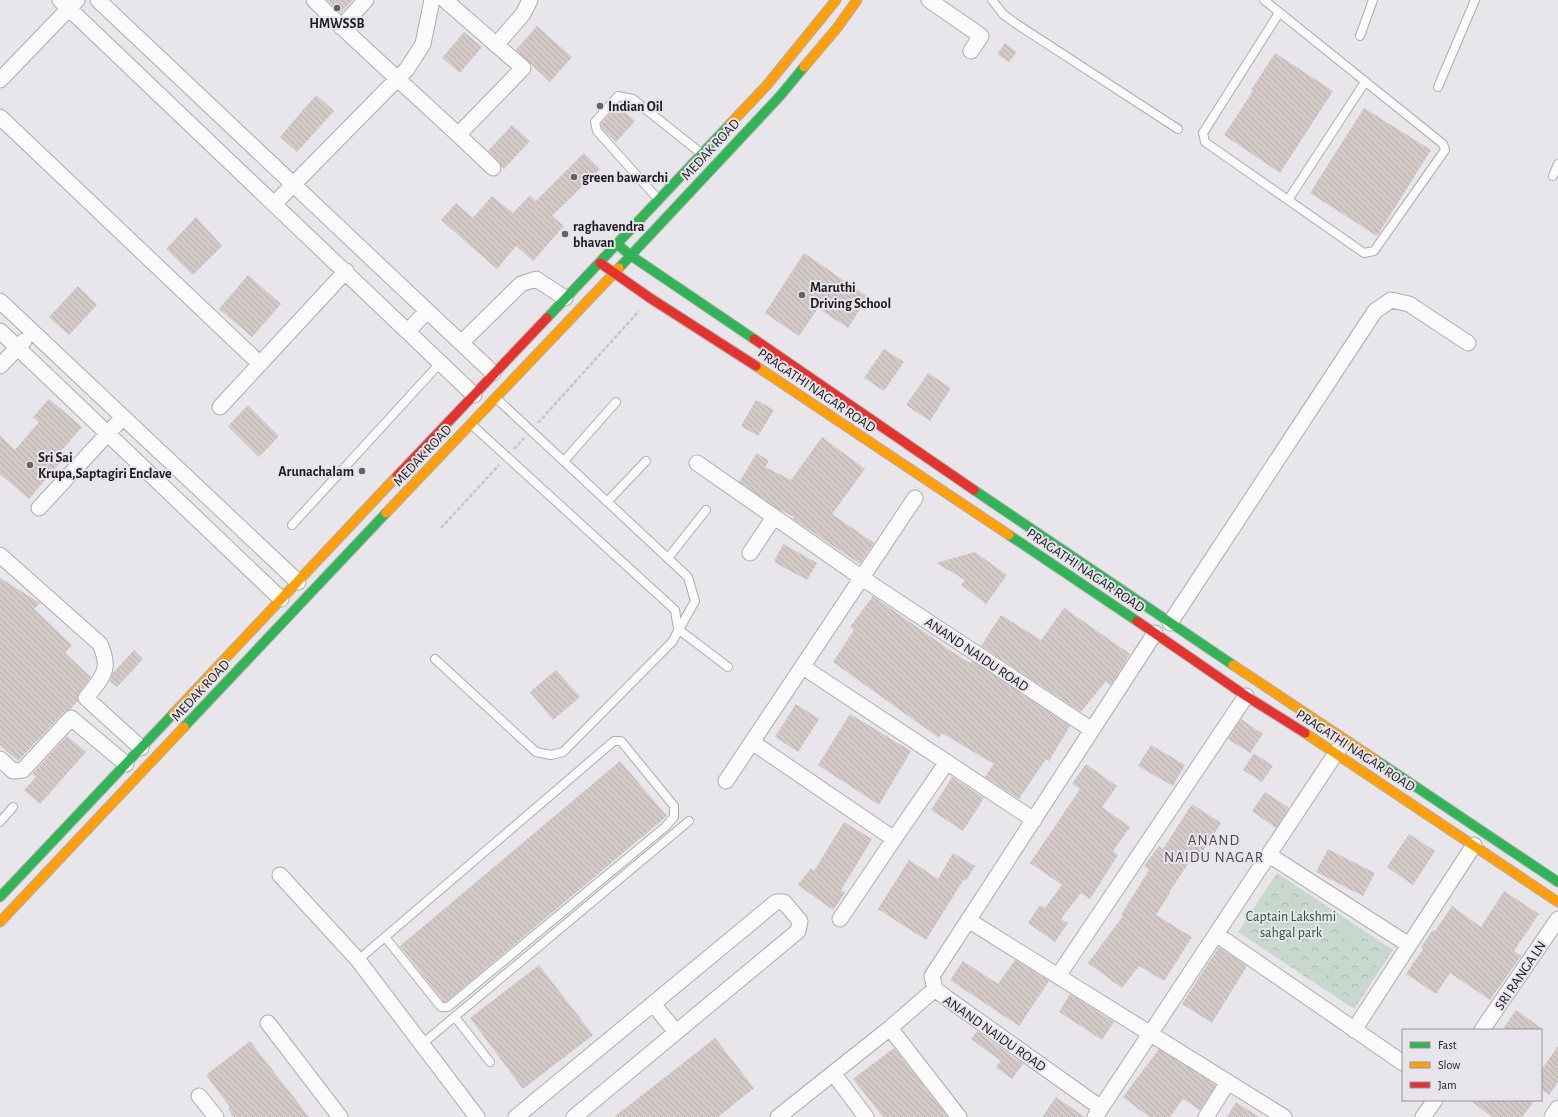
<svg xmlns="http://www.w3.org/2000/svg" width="1558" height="1117" viewBox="0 0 1558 1117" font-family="'Alegreya Sans',sans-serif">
<defs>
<pattern id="park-crowns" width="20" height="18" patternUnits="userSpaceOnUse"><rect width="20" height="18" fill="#c8d8ce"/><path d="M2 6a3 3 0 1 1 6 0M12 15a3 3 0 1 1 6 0" fill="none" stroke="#abb9b0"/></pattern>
<pattern id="building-back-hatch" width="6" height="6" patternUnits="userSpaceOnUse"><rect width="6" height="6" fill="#d3cac8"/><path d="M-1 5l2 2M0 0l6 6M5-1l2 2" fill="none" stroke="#b5adab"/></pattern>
</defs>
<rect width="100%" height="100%" fill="#e8e6ea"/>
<path fill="url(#park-crowns)" d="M1277,873L1393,950L1354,1009L1238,932Z"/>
<path fill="#c8d8ce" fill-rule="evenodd" d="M1279,876L1390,951L1354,1005L1242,931ZM1279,882L1351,930L1319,979L1247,931ZM1355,932L1386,952L1351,1002L1322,982Z"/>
<path fill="url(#building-back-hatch)" d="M327,0H353L340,13Z
M537,26L572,57L550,82L516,50Z
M464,32L482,47L460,73L442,58Z
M1005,43L1017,52L1009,62L997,54Z
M1275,53L1333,91L1280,173L1224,135L1253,91L1251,90Z
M316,95L334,111L297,152L280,137Z
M617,105L635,121L616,142L602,128L601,124Z
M1364,108L1431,150L1377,236L1310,193Z
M512,125L530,141L504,169L488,151Z
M584,153L600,169L552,216L564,226L533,261L516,246L497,269L441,220L456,203L473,218L492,196L513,213L530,195L536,201Z
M196,217L222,246L193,275L166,249Z
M804,253L868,297L848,328L818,308L799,336L765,313Z
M248,275L281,304L252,337L219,309Z
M78,286L97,305L69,335L49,317Z
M884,349L904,362L884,391L864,378Z
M928,373L951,388L930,421L906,405Z
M49,399L82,427L56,457L61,461L29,499L0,474V435L15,450L39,422L33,417Z
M756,400L774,410L758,436L741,426Z
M248,405L279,436L259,457L228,426Z
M822,437L865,469L832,514L874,543L860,564L793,519L794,517L778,509L739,482L757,453L769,461L765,467L791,480Z
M783,544L817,563L807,580L774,562Z
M975,552L1007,575L986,604L961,585L965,580L936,563Z
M0,578L40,603L34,609L72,645L65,653L91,677L79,693L78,701L70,709L64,712L18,761L0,745Z
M873,596L954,653L970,663L972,661L1070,726L1049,761L1046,759L1019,799L985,777L994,764L942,733L939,738L833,662L854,630L850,627Z
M1064,608L1130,654L1111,685L1106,681L1081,712L981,646L1001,615L1041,640Z
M134,650L143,659L117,687L110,681L112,674Z
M556,670L580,697L553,720L530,692Z
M796,704L819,719L798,752L775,737Z
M850,714L911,751L879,805L818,765Z
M1241,719L1263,734L1250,753L1228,739Z
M67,736L86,752L40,804L24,790L36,777L32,774Z
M1151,745L1185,765L1173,786L1138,766Z
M1254,753L1273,766L1262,782L1243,770Z
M620,761L667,816L446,1002H444L400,946Z
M1086,764L1117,786L1102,807L1130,827L1113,851L1118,855L1090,899L1081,893L1061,919L1068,923L1055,942L1028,923L1040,905L1045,908L1062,885L1030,863L1080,789L1072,784Z
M952,777L984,798L963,831L931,810Z
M1265,792L1289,808L1276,828L1252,811Z
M1192,804L1221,823L1195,863L1191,860L1169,892L1170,893L1156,915L1192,937L1164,981L1139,966L1122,988L1088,963L1123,916L1121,915L1149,870L1144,866L1159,846L1163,849Z
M844,822L872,839L841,890L845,893L833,910L798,885L811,868L814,871Z
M1409,834L1435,851L1413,885L1387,867Z
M1328,849L1375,873L1363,896L1316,872Z
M953,853L975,866L966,881L964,879L926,940L878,909L909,860L938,879Z
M1504,891L1539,914L1514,951L1521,956L1490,1000L1450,973L1436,994L1406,974L1423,949L1421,947L1433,930L1435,931L1452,906L1481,927Z
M1219,947L1247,966L1212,1023L1182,1004Z
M1015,960L1049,981L1019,1026L950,980L963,961L998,984Z
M539,965L593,1035L523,1089L470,1018Z
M1070,994L1114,1022L1102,1040L1059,1012Z
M1516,1010L1544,1030H1502Z
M977,1031L1023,1064L1012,1079L996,1067L1001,1061L971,1039Z
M715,1038L754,1088L718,1117H614Z
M250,1041L309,1117H234L228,1109L230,1107L206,1075Z
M1558,1046V1082L1549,1095L1541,1089V1070Z
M894,1048L948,1117H883L853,1079Z
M1159,1049L1216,1085L1200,1110L1183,1099L1170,1117H1149L1123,1097Z
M1056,1097L1085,1117H1042Z
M1470,1100H1535L1522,1117H1492Z
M1236,1102L1259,1117H1227Z"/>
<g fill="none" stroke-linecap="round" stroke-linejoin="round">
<defs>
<path id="lane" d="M992,0L1003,14L1015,23L1178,129
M1264,0L1443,144L1445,150L1374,251L1364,253L1205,142L1203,133L1279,13
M1360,36L1373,0
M1438,87L1475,0
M1553,176L1558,164
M658,199L597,131L595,122L618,96L633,99L702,154
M1288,200L1365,82
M471,424L675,610L678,629L728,667
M564,461L616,402
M607,502L646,461
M292,525L441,362
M668,558L706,510
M435,659L536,752L551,755L563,752L672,642L695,601L688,577L496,398
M0,822L13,807
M358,960L385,937L614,741H621L674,806V817L665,827L448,1007H441L385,937
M455,1017L490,1062
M422,1044L689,821"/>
<path id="street" d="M60,0L474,395
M98,0L493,373
M314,0C372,58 435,111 493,168
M445,0L523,68L459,134
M929,0L981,36L971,51
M341,27L366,0
M496,45L523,14L530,0
M0,80L77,0
M0,117L260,364
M274,204L407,69L423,44L432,0
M0,301L298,582
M0,331L281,599
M408,331L427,311
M461,343L521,284L536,279L565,298
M0,366L24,341
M220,407L346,271
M697,463L862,578L1092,730
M39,508L123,417
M750,553L774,517
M0,555L100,644C112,671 102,677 86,698L141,748
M1170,623L1375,311L1391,300L1409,304L1468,343
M803,667L1034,820
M752,742L894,839L947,762
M0,759L13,771L23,770L71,718L126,764
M726,781L915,498
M1269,855L1409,945
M280,875L358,960L477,1117
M840,919L894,839
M968,920L1284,1117
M1216,934L1403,1063
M1058,976L1246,696
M653,1004L676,1032
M268,1023L340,1117
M890,1028L959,1117
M1354,1030L1474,845
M1482,1030L1558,919
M833,1073L866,1117
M199,1096L216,1117
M1101,1108L948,999L935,989L932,976L1155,633
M516,1117L776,902H784L800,921L798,931L574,1117
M778,1117L890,1028L935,989
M1095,1117L1342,744
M1206,1117L1228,1082
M1423,1117L1435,1100
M1552,1117L1558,1108"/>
<path id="fast" d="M617,244L630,255L754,339
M619,268L780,96L804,67
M547,318L730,124
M974,490L1233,665
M1009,535L1137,621
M184,727L386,513
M1376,760L1558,882
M0,897L173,714"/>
<path id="slow" d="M804,67L837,28L857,0
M730,124L767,85L836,0
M756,366L1009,535
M386,513L619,268
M1233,665L1376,760
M173,714L397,476
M1305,733L1558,902
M0,922L184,727"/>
<path id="jam" d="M600,263L650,298L756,366
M754,339L974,490
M397,476L547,318
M1137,621L1246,696L1305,733"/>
</defs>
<use href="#lane" stroke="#adacaf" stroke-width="10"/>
<use href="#street" stroke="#adacaf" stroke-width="17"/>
<use href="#fast" stroke="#adacaf" stroke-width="11"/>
<use href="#slow" stroke="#adacaf" stroke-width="11"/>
<use href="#jam" stroke="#adacaf" stroke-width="11"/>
<path stroke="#c6c6c7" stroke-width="2.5" stroke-dasharray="4 2" stroke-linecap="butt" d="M538,423L639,311
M514,449L524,438
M441,528L499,465"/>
<use href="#lane" stroke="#fcfbfc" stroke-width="8"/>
<use href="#street" stroke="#fcfbfc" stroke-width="15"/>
<use href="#fast" stroke="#30b455" stroke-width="9"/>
<use href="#slow" stroke="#ff9f0a" stroke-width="9"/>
<use href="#jam" stroke="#e5322d" stroke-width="9"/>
</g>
<g fill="#636265" stroke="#e7e4ec" stroke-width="1.5">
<circle cx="337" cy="8" r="4"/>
<circle cx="600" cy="106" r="4"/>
<circle cx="574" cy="177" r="4"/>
<circle cx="565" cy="234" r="4"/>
<circle cx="802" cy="295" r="4"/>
<circle cx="30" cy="465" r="4"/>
<circle cx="362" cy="471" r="4"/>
</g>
<g text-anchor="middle" stroke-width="4" stroke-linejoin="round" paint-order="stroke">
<g font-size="14" font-weight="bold" fill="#1c1b1d" stroke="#e7e4ec" text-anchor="start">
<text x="337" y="28" text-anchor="middle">HMWSSB</text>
<text x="608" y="111">Indian Oil</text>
<text x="582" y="182">green bawarchi</text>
<text x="573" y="231">raghavendra<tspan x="573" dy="16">bhavan</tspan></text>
<text x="810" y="292">Maruthi<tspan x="810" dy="16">Driving School</tspan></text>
<text x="38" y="462">Sri Sai<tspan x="38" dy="16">Krupa,Saptagiri Enclave</tspan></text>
<text x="354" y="476" text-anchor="end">Arunachalam</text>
</g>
<g font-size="14" fill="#1c1b1d" stroke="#e7e4ec">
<text transform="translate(710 149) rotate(-47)" y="5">MEDAK ROAD</text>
<text transform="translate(817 390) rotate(34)" y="5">PRAGATHI NAGAR ROAD</text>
<text transform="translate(422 455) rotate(-47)" y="5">MEDAK ROAD</text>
<text transform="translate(1086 570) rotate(34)" y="5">PRAGATHI NAGAR ROAD</text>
<text transform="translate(977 654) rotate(34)" y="5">ANAND NAIDU ROAD</text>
<text transform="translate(200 690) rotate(-47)" y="5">MEDAK ROAD</text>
<text transform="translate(1356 750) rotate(33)" y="5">PRAGATHI NAGAR ROAD</text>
<text transform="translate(1520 975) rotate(-56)" y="5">SRI RANGA LN</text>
<text transform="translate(995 1033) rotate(35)" y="5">ANAND NAIDU ROAD</text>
</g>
<g font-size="14" fill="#1f5938" stroke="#e7e4ec">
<text x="1291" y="921">Captain Lakshmi<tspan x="1291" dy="16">sahgal park</tspan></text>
</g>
<g font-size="15" letter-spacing="1" fill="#49474d" stroke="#e7e4ec">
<text x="1214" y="845">ANAND<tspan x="1214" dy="17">NAIDU NAGAR</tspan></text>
</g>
</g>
<rect x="1402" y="1029" width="140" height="72" fill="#e7e4ec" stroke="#969499"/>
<rect x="1410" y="1042" width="20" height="6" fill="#30b455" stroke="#969499"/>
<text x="1438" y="1049" font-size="12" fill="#1c1b1d">Fast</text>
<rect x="1410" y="1062" width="20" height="6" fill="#ff9f0a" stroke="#969499"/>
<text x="1438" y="1069" font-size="12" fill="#1c1b1d">Slow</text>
<rect x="1410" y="1082" width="20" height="6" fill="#e5322d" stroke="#969499"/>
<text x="1438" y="1089" font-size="12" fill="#1c1b1d">Jam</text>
</svg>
